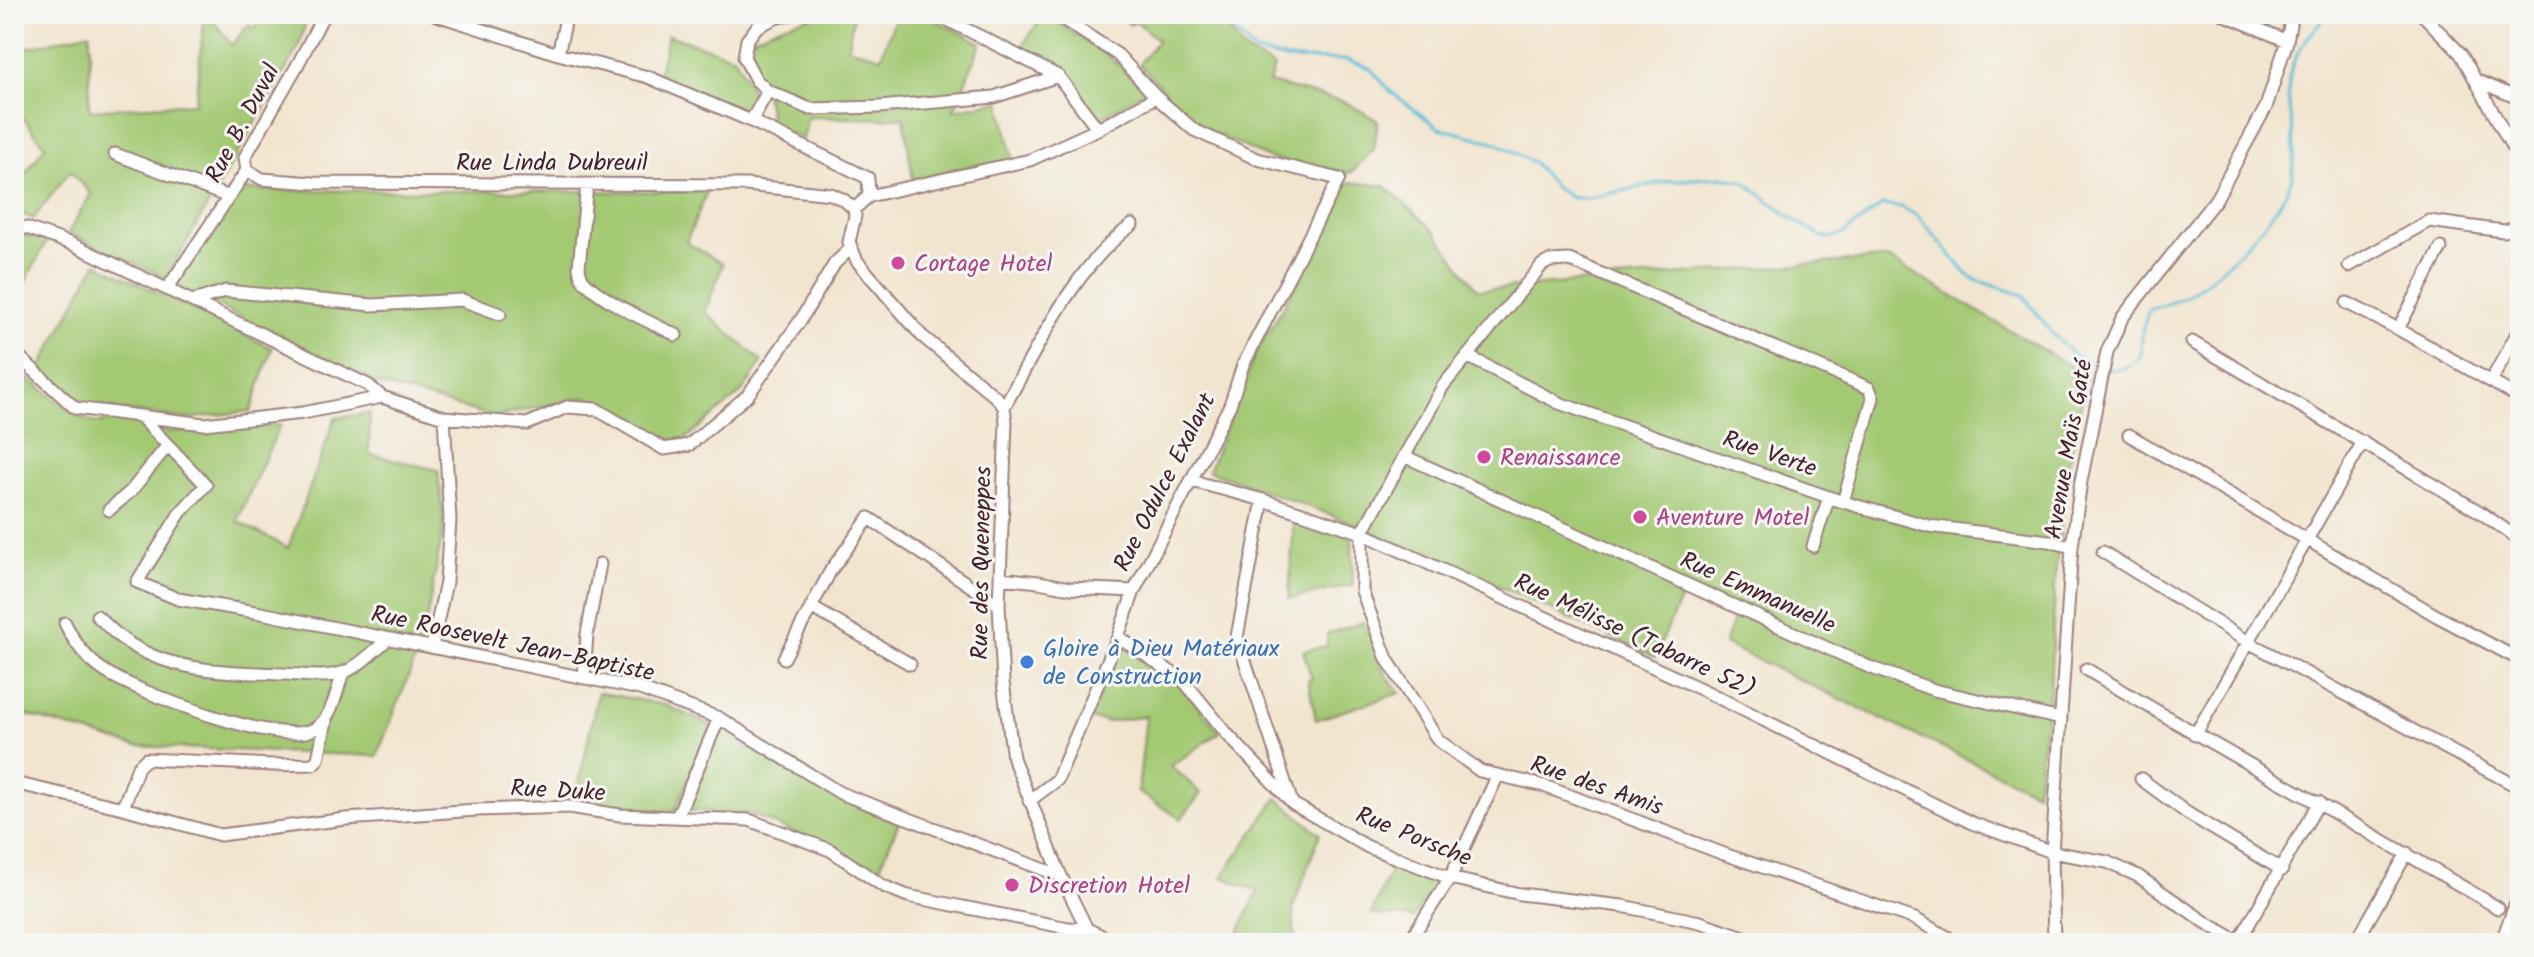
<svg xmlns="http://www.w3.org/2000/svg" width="2534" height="957" viewBox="0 0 2534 957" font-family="Kalam,sans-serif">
<rect width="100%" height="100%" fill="#f6f6f2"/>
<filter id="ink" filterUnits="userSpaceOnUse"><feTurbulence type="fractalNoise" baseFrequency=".0125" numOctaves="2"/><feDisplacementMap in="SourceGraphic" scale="16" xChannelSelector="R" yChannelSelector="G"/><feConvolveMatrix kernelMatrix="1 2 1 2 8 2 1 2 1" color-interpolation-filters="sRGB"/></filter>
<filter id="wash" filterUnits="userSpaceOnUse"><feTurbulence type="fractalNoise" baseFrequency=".006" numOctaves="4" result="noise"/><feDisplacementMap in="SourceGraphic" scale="32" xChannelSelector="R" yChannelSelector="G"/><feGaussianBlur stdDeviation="1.8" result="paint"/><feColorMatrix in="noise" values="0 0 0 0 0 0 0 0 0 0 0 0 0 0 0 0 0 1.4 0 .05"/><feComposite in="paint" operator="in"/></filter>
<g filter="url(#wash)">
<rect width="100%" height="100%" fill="#f2e5cf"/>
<path fill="#a3c973" stroke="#76744f" stroke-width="2" d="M205,14H208L232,45L248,25L256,29L259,14H308L299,46L166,278L68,233L91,194L70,171L33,219L14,210V189L45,146L14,106V51L90,32L89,110L195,103Z
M822,14H854L848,47L881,57L897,14H924L981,43L954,110L1000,101L1013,160L972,166L913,180L904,117L882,119L808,117L803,139L768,124C773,98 756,79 743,57L747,40L785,24Z
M1045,14L1105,53L1147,90L1096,121C1073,88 1059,64 1021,47Z
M1117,14H1217L1244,50L1274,67L1269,83L1345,102L1378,120L1374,149L1351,173L1271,159L1198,126L1139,64L1158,40L1135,21L1131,25Z
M668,35L735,57L755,98L748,113L658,76Z
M1349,182L1385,186L1434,231L1478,290L1888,258L2087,376L2070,456L2056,567L2050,689L2036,792L1724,644L1734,618L1682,595L1655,657C1508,590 1362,521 1208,471L1255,355L1295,286Z
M230,190L707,192L686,242L723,264L705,312L762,362L743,391L685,439L661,441L586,397L495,417L381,385L174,285Z
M14,233L47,241L14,303Z
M96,263L272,348L251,411L187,419L77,404L41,367Z
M14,366L73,414L95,423L120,420L168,432L280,425L237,521L288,548L335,418L370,413L369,454L438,470L444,525L423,639L377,756L135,746L16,712L22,695L14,691Z
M1294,516L1352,537L1353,585L1289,599Z
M1364,622L1382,669L1400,693L1316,720L1308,680L1312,679L1303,651L1327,646V634Z
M1121,644L1178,682L1220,732L1171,766L1201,793L1181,819L1138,792L1146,716L1109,722L1089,719Z
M598,692L665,705L711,725L675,811L600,808L575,802Z
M722,731L840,800L899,822L878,872L831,848L750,814L684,810Z
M1277,798L1320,834L1293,907L1295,943H1234L1258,891L1222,877Z
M1393,865L1436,883L1413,918L1371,914Z"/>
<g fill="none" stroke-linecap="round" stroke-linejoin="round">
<path stroke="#57bcd6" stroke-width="3" d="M1224,14L1231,28L1255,52L1287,59L1347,60L1370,68L1391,92L1439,128L1497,143L1534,163L1556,188L1572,198H1589L1669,181L1721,177L1743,181L1793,219L1820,236L1828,238L1842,235L1882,205L1901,207L1918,216L1967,274L1976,280L2023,295L2055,337L2074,355L2100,367
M2107,369C2122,372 2131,366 2141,356L2142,330L2149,310C2162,305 2177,302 2189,294C2220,275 2283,213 2292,177C2296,159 2294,140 2291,122C2283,70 2292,52 2329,14
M2511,931L2520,908"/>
</g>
</g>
<g filter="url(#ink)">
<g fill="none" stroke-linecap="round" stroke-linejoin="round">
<defs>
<path id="minor" d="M434,14L558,54L648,77L751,121L868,178L869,196L854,209
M791,14L775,18L757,27L747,40L744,57L756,80L768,91L810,109L879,107L994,97L1058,76
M936,14L1058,76L1098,129
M2223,14L2287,41
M2422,14L2461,54L2520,161
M558,54L567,14
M2478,81L2520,99
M751,121L768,91
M115,154L229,197
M247,170L262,179L313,183L746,185L831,194L844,200L854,209
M587,184L579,267C580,274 581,279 587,284C610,305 648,321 676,335
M869,196L1030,160L1098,129L1156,97
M854,209L855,216L849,242L857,261L922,336L997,398L1004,407
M14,227L27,228L72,244L368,385L382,397
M2349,266L2429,221L2503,231L2520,228
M167,289L247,170L245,157L298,64L324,14
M193,301L226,291L372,305L462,300L500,314
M2347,303L2398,329L2520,398
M2398,329L2441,248
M2192,342L2480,512L2520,540
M14,352L75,408L204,424L303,413L382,397L444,417L527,424L567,407L596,409L664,449L689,445L748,395L800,321L835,263L850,249
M1467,356L1559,403L1843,502L1929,526L2049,541L2072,547
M2491,381L2520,328
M140,416L206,485L180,513L137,582L178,599L261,613L640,689L719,718L840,793L1061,876
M2129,435L2437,616L2520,660
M1404,456L1869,667L1934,690L2061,719
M1192,481L1263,500L1362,533L1703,690L1972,823L2052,852L2107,862L2138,876L2205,922L2241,943
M1263,500L1237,637L1291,800
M1843,502L1873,398L1869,388L1569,260L1550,261L1542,265L1443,386L1362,533V591L1387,659L1438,740L1480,771L1544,786L1724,854L1915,919L1958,943
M109,510L131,491L168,445
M1813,546L1829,497
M2103,552L2248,642L2520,788
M1000,578L1039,582L1070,588L1134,591
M811,607L910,664
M97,616C106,624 114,633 124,640C170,673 230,672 284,674C303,675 326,679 345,672C361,665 375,650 388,639
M65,623C74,642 85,658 103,670C135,692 277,746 312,730C332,721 336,692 343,673
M1118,637L1183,680L1228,735L1293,804L1368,847L1450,878L1520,894L1622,906L1700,922L1762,943
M432,647L446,582L450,520L444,417
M784,658L831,570L869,518L999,605
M2086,669C2221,751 2362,826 2498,908
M584,678L587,634L600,564
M2195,735L2363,442
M2141,779L2187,813L2282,870
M14,783L123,808L220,835L346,819L477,810L569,807L620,815L749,820L830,850L883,886L908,896L1068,928L1087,929L1117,943
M1029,801L1057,780L1118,637L1134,591L1230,405L1243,365L1339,179L1257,159L1194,130L1156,97L1118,55L1055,14
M123,808L138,767L146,759L274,765L313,764L318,759L326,721
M677,817L719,718
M1087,929L1061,876L1013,758L1003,682L999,605L1006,422L1004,407C1039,345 1074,267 1132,225
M1408,943L1450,878L1497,777
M2054,943L2052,852L2072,547L2081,481L2107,352L2122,318L2216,199L2266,107L2287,41L2292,14
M2238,943L2319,802
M2355,943L2407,853
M2501,943L2520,892"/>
</defs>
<use href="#minor" stroke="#9e827d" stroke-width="15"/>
<use href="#minor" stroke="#fff" stroke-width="11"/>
</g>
</g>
<g fill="#d1479c" stroke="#f6f6f2" stroke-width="3">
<circle cx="898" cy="263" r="8"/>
<circle cx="1484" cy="457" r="8"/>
<circle cx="1640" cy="517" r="8"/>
<circle cx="1012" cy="885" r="8"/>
</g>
<circle fill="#3f7fe0" stroke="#f6f6f2" stroke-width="3" cx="1027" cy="662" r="8"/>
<g text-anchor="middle" stroke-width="6" stroke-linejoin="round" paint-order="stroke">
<g font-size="24" fill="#4a1f2b" stroke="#f6f6f2">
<text transform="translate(242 123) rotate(-62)" y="8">Rue B. Duval</text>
<text x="552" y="170">Rue Linda Dubreuil</text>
<text transform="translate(2068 449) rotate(-80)" y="8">Avenue Maïs Gaté</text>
<text transform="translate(1770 453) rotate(19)" y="8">Rue Verte</text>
<text transform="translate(1164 482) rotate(-63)" y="8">Rue Odulce Exalant</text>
<text transform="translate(981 563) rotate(-89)" y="8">Rue des Queneppes</text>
<text transform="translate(1758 592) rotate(24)" y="8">Rue Emmanuelle</text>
<text transform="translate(1635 635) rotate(25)" y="8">Rue Mélisse (Tabarre 52)</text>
<text transform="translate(513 643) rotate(12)" y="8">Rue Roosevelt Jean-Baptiste</text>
<text transform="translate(1597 785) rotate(19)" y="8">Rue des Amis</text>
<text transform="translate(558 790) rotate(3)" y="8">Rue Duke</text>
<text transform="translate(1414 836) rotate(22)" y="8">Rue Porsche</text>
</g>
<g font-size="24" fill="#b23c85" stroke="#f6f6f2" text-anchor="start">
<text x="914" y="271">Cortage Hotel</text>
<text x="1500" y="465">Renaissance</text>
<text x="1656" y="525">Aventure Motel</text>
<text x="1028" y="893">Discretion Hotel</text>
</g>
<g font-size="24" fill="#366cbe" stroke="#f6f6f2" text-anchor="start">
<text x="1043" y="656">Gloire à Dieu Matériaux<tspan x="1043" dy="28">de Construction</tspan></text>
</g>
</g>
<rect width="2534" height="957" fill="none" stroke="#f6f6f2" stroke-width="48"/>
</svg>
